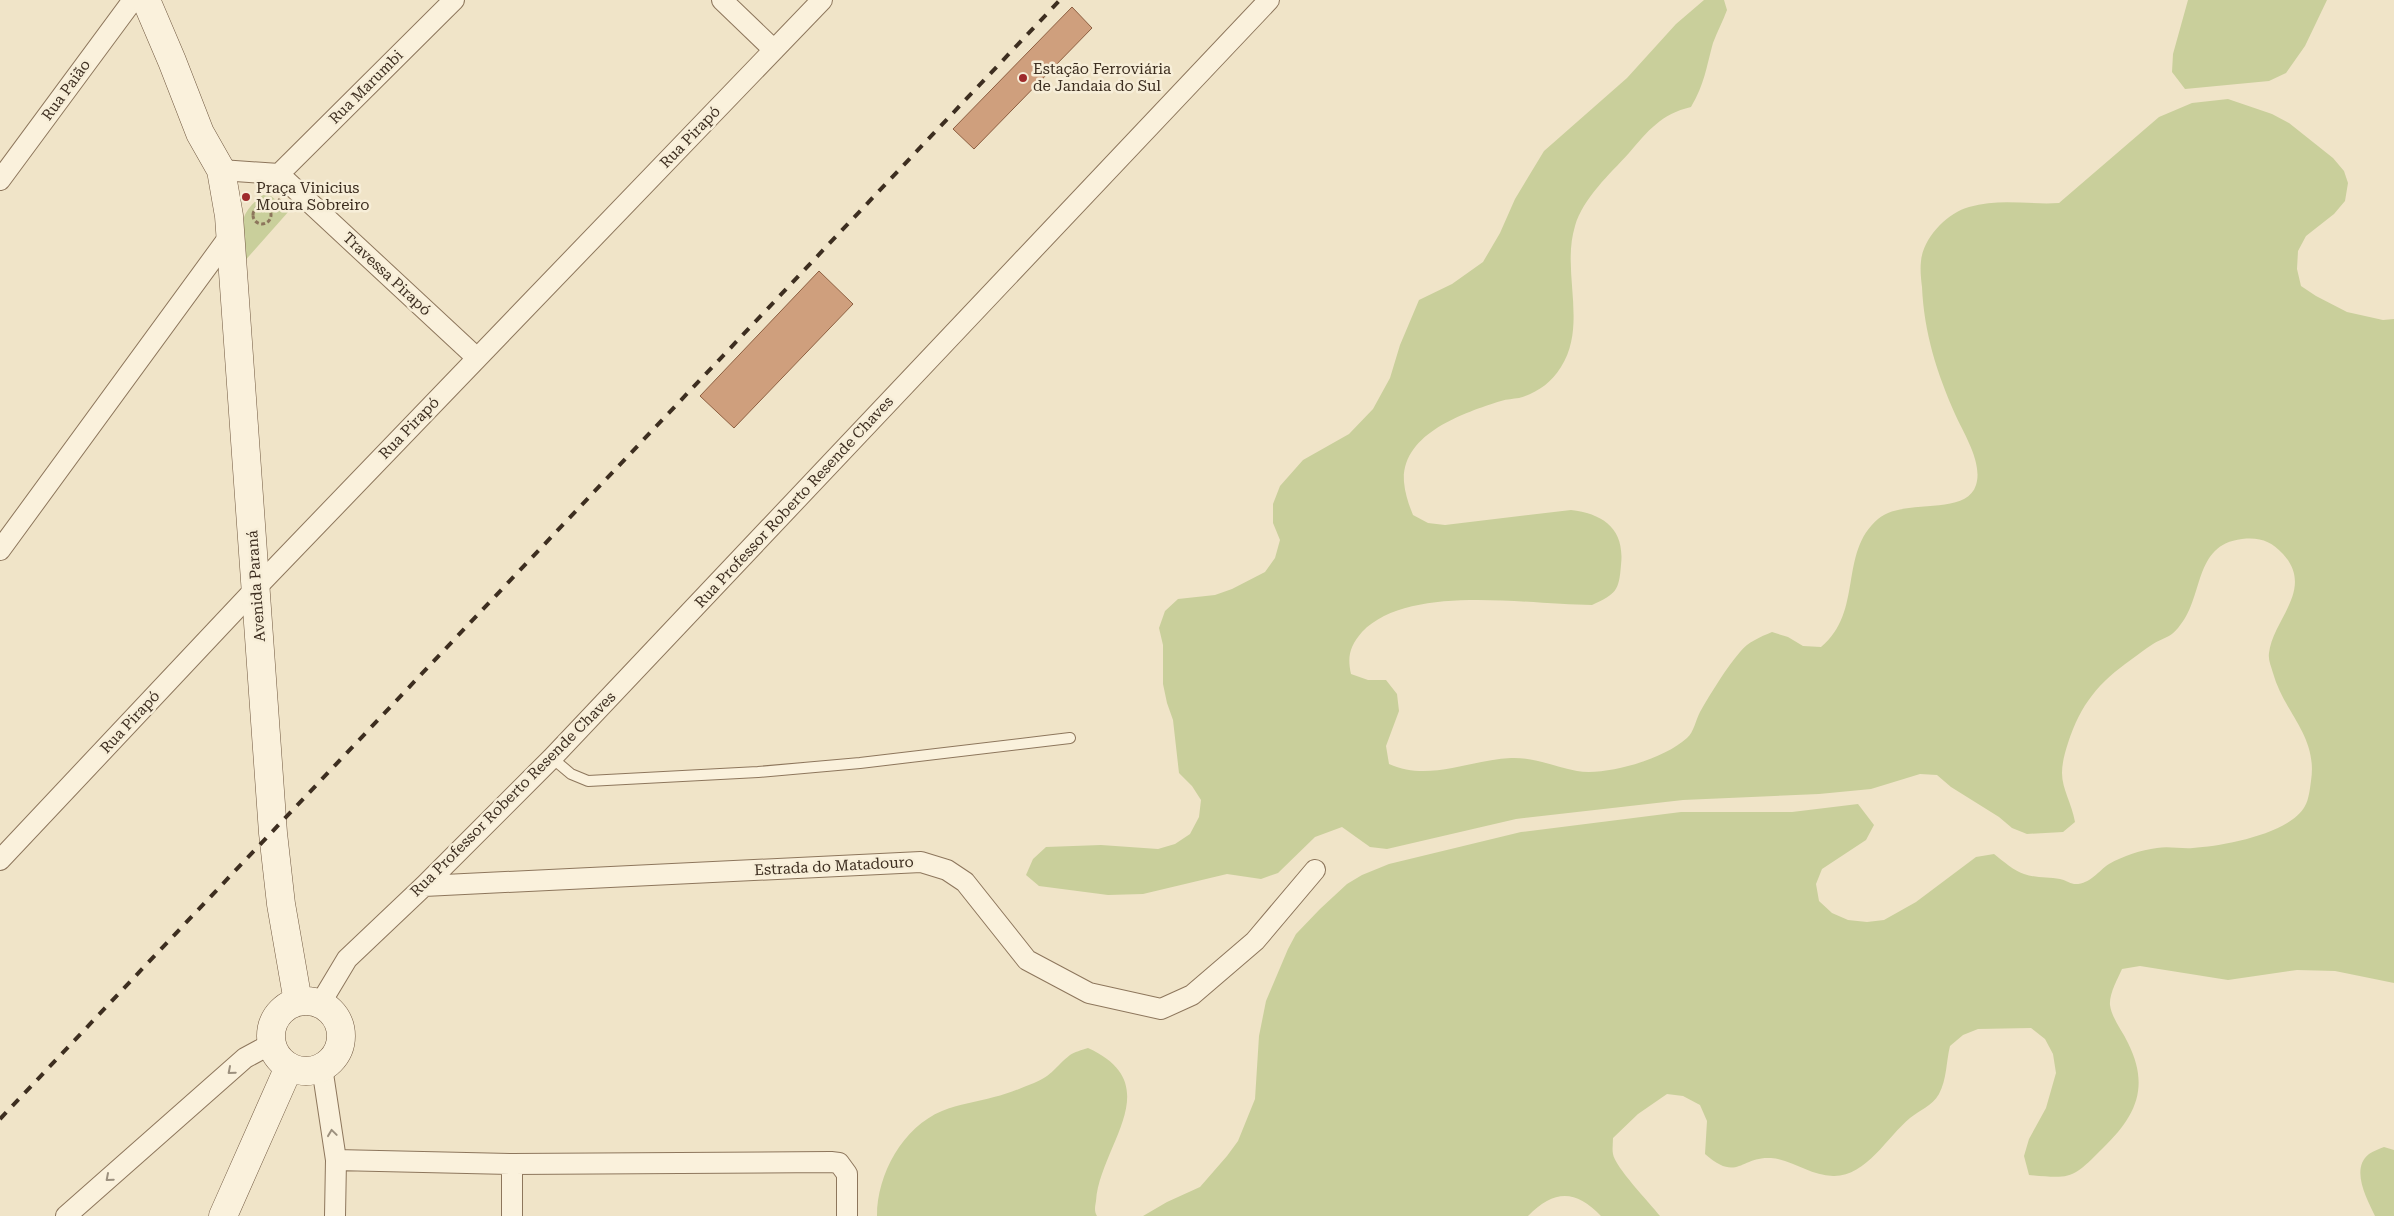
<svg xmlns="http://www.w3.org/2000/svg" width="2394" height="1216" viewBox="0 0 2394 1216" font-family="'Roboto Serif',serif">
<rect width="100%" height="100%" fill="#f0e4c8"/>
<path fill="#c9cf9b" d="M1704,0H1724L1727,10C1723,21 1717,32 1713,43C1706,68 1705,83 1691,107C1661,114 1648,131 1629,153C1610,174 1583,198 1575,226C1561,272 1588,324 1561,367C1551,383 1537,393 1519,398C1513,399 1507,399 1501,401C1463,413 1401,434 1404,482C1405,494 1409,505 1413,515L1428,523L1445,525L1571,510C1604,514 1625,529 1621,565C1619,591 1616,594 1592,605C1529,605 1409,583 1362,632C1350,646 1347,656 1351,674L1368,680H1386L1397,694L1399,711L1386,746L1389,764C1429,782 1469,760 1511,758C1535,757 1554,767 1577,771C1607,776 1664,759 1687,738C1694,732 1696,719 1700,712C1711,693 1726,668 1740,652C1748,642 1760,637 1772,632L1788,637L1803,646L1821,647C1864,612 1838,553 1878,519C1904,497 1966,517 1976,485C1983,463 1964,434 1955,414C1937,373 1924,333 1922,287C1921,279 1920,269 1921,261C1923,238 1947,213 1969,207C2000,198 2029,205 2059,203L2159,117L2192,103L2228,99L2272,114L2289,123L2333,158L2344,171L2348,183L2345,201L2334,214L2306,236L2298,251L2297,269L2301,286L2316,296L2347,312L2383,320L2394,319V983L2335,971L2297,970L2228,980L2140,966L2122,969C2118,978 2109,994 2110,1005C2112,1019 2122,1030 2128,1043C2150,1087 2136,1116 2103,1148C2072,1179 2072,1179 2029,1175L2024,1156L2029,1139L2046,1108L2056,1073L2053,1054L2045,1039L2031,1028L1978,1029L1963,1035L1950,1046C1946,1062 1947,1079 1939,1094C1932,1106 1920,1110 1910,1118C1887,1137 1866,1177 1833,1176C1811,1176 1793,1160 1771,1158C1740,1156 1738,1183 1705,1154L1707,1121L1700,1105L1683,1096L1667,1094L1638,1114L1613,1138C1613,1143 1612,1149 1613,1154C1615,1167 1649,1202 1660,1216H1601C1575,1189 1554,1190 1528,1216H1143L1167,1202L1200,1187L1227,1156L1238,1141L1255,1099L1259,1036L1266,1001L1288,949L1296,934L1320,909L1347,884L1362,875L1389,864L1521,832L1681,812H1792L1858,804L1874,825L1866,840L1822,869L1816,884L1819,901L1832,913L1848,920L1867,922L1884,920L1916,902L1976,857L1994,854C2003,861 2014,871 2024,874C2035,878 2048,877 2060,879C2065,880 2069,883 2074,884C2090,885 2098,871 2109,864C2123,856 2141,850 2157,848C2169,846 2181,849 2193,848C2223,846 2290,834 2305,806C2309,799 2310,788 2311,781C2318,736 2284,713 2273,673C2271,666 2268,660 2269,653C2273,619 2315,589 2283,554C2271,541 2260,537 2242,539C2192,545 2205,598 2178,628C2170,638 2162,638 2153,644C2145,649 2139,654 2132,659C2098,683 2081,704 2068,743C2065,752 2062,763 2062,773C2062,789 2072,804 2075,822L2063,832L2027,834L2012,828L1999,817L1951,787L1937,775L1920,774L1871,789L1819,794L1683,800L1516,819L1387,849L1370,847L1342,827L1315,837L1278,873L1261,879L1227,874L1143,894L1108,895L1039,886L1026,875L1033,859L1046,847L1101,845L1158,849L1175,844L1190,834L1199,817L1201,800L1192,786L1179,773L1173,720L1167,703L1163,684V645L1159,628L1165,611L1178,599L1215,595L1232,589L1265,572L1275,558L1280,540L1273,523V504L1280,486L1303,460L1349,434L1373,409L1390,378L1400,345L1419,300L1452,284L1483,262L1500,233L1515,199L1544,151L1627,78L1676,24Z
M2188,0H2327L2305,46L2286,73L2269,81L2185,89L2172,72L2173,54Z
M263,195L271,196L289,211L242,264C241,232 235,216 263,195Z
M1088,1048C1169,1085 1100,1145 1096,1201C1095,1207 1094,1211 1097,1216H877C877,1174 903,1127 942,1111C959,1104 977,1102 994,1097C1008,1094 1021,1088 1034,1083C1053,1075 1055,1067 1070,1055C1074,1052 1082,1050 1088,1048Z
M2384,1147L2394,1150V1216H2375C2367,1199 2350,1169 2369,1154C2373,1151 2379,1149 2384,1147Z"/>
<path fill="#cf9f7d" stroke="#8d5f41" d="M1072,7L1092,28L974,149L953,129Z
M819,271L853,304L734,428L700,396Z"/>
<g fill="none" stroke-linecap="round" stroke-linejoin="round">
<defs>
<path id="lane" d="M552,758L571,774L588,781L758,772L860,763L1070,738"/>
<path id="street" d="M722,0L774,50
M221,170L279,174L477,358
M279,174L454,0
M0,180L133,0
M0,550L231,234
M0,860L256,588L822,0
M424,886L921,862L947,870L965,882L1027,960L1089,993L1161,1009L1192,995L1255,941L1315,870
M320,1004L347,959L424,886L552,758L1269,0
M322,1067L336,1160L335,1216
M336,1160L512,1164L831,1162L839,1163L847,1174V1216
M66,1216L245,1058L271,1044
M512,1216V1164"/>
<path id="secondary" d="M146,0L172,61L200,133L221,170L229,216L273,833L281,904L298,1002
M271 1036a35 35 0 1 1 70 0a35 35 0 1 1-70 0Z
M223,1216L289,1067"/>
</defs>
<use href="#lane" stroke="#8d765c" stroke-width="12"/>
<use href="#street" stroke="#8d765c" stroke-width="22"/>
<use href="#secondary" stroke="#6f573f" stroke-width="29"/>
<path stroke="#8d765c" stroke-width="3" stroke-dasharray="4 2.5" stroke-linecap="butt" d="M253 215a9 9 0 1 1 18 0a9 9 0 1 1-18 0Z
M269,209L280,199"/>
<use href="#lane" stroke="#faf1dc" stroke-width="10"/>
<use href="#street" stroke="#faf1dc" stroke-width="20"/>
<use href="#secondary" stroke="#faf1dc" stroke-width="28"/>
<path stroke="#3d2e20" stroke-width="4" stroke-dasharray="9 9" stroke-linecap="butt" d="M0,1119L1060,0"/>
</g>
<defs><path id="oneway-chevron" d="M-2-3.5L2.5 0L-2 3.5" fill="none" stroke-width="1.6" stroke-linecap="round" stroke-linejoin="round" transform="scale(1.25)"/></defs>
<g stroke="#9c907e">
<use href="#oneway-chevron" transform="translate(231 1071) rotate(139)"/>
<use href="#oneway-chevron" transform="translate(332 1133) rotate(-98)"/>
<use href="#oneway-chevron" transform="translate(109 1178) rotate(139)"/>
</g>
<g fill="#9e2a2b" stroke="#f7eed8" stroke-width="2">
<circle cx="1023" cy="78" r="5"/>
<circle cx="246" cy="197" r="5"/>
</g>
<g text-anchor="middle" stroke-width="5" stroke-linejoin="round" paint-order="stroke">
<g font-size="15" fill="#3d2e20" stroke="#f7eed8" text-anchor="start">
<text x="1033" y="74">Estação Ferroviária<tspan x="1033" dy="17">de Jandaia do Sul</tspan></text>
<text x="256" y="193">Praça Vinicius<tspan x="256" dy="17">Moura Sobreiro</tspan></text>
</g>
<g font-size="15" fill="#3d2e20" stroke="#f7eed8">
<text transform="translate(366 87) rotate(-45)" y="5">Rua Marumbi</text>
<text transform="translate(66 90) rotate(-54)" y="5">Rua Paião</text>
<text transform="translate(690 137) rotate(-46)" y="5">Rua Pirapó</text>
<text transform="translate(387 274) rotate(43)" y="5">Travessa Pirapó</text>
<text transform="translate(409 428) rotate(-46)" y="5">Rua Pirapó</text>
<text transform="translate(794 502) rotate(-47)" y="5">Rua Professor Roberto Resende Chaves</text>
<text transform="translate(256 586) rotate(-94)" y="5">Avenida Paraná</text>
<text transform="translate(130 722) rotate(-47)" y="5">Rua Pirapó</text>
<text transform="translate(513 794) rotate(-45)" y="5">Rua Professor Roberto Resende Chaves</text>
<text transform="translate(834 866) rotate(-3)" y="5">Estrada do Matadouro</text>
</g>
</g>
</svg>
